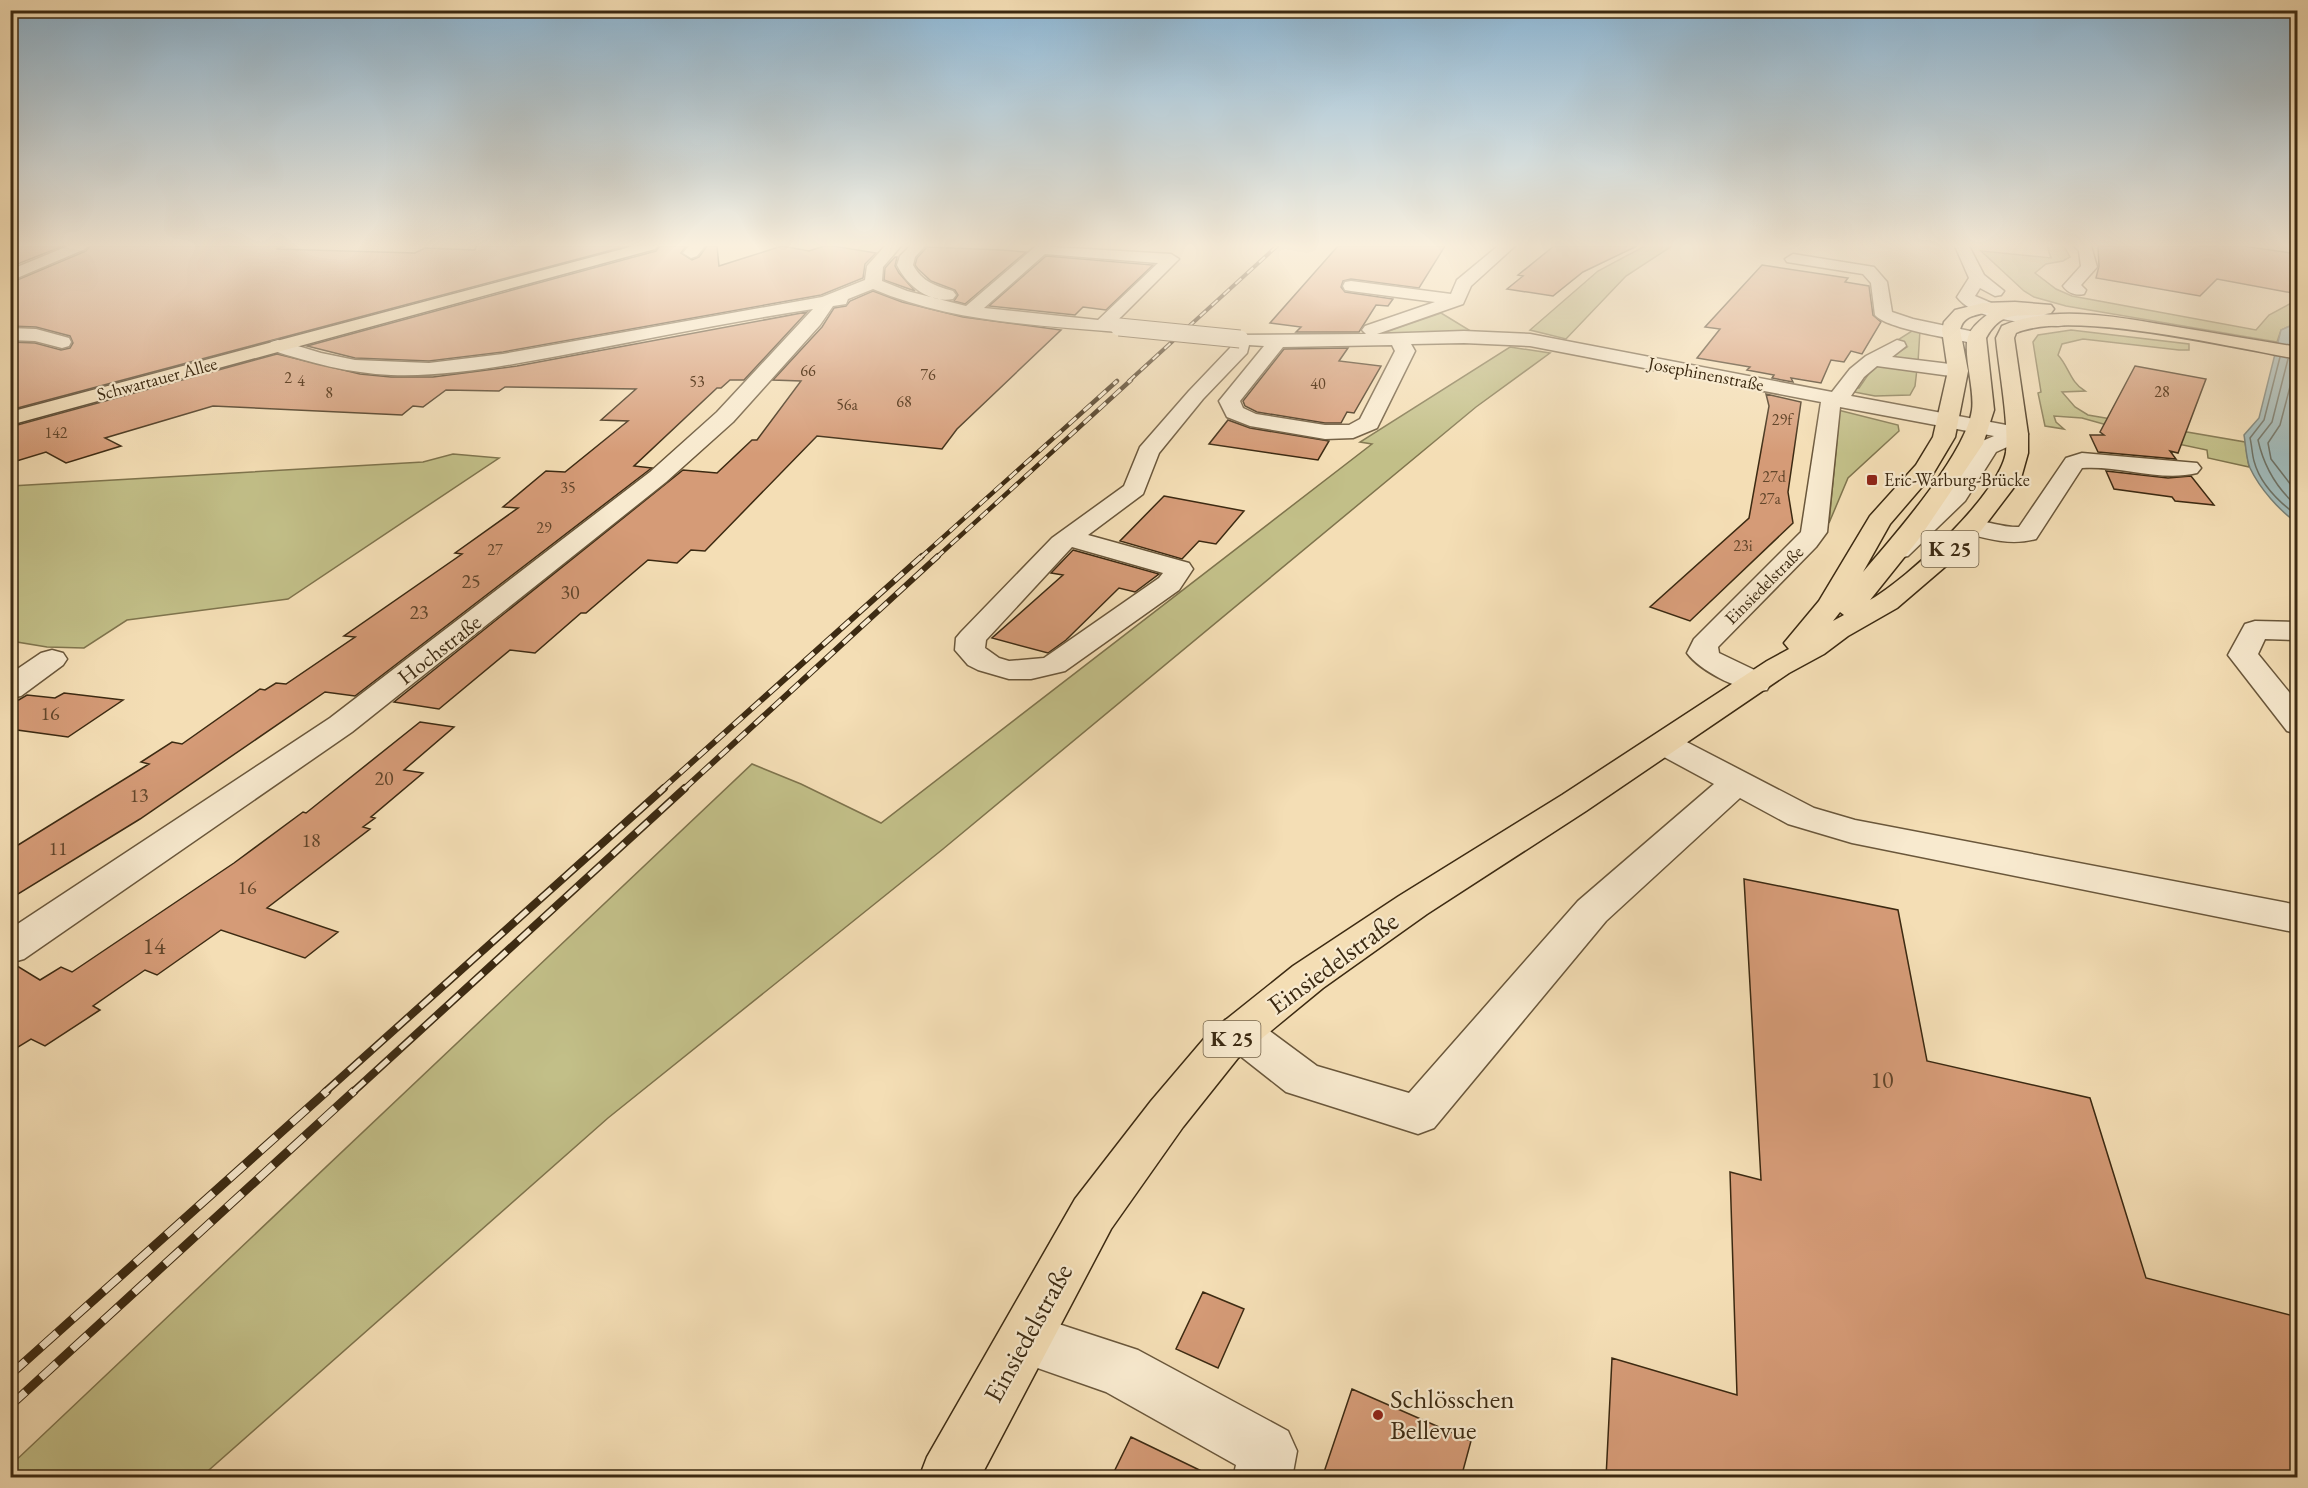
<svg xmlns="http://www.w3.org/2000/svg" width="2308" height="1488" viewBox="0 0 2308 1488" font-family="'EB Garamond',serif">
<rect width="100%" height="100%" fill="#f4deb5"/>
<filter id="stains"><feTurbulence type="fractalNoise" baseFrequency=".00333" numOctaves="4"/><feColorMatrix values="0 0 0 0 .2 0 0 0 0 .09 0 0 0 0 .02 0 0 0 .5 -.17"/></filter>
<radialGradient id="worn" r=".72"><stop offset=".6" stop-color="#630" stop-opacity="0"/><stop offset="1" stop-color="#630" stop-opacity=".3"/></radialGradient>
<path fill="#c2bf88" stroke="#7f744d" stroke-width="1.5" d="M1645,246H1672L1626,276L1566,339L1530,330L1598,271Z
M2047,246H2064L2070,257L2063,261L2046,264L2035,273L2056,289L2072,296L2256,330L2269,315L2297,300V323L2281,330L2277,342L2066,306L2034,297L2024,291L1981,251L2051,258Z
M1441,313L1474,333L1386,335V332Z
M1915,329L1920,330L1918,362L1891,357L1907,347L1893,343Z
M2071,330L2189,344V350H2179L2083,339L2062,344L2058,355C2069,367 2070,382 2085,391L2062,392L2075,407L2088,415L2245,442L2249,467L2208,458L2207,450L2164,441L2082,418L2054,416L2056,422L2064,429L2045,426L2038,393L2041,392L2033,342L2038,335Z
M1510,347L1550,353L1476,407L943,849L608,1118L201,1477H11V1465L752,764L801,784L881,823L1372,444L1360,442Z
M1882,365L1917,369L1915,386L1910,395L1875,396L1849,391L1852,388H1859L1874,366Z
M1834,409L1898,425L1899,431L1848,478L1829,523L1839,418L1833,413Z
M453,454L499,458L288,599L127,620L84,648L47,647L11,641V486L423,462Z"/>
<path fill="#a0b9b8" stroke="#788076" stroke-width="1.5" d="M2297,323V523C2279,510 2260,489 2250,468C2246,459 2246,446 2244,435L2259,418L2281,330Z"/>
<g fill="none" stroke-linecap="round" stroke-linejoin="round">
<path stroke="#6e7265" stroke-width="1.5" d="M2280,357L2264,420L2250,438C2252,446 2252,454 2254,461C2260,484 2280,503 2298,516
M2288,359L2272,422L2258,440C2264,467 2277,489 2298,507
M2297,360L2280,425L2268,443L2271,459L2298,494"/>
</g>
<path fill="#d59b77" stroke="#3c2a12" stroke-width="1.5" d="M10,246H63L10,267Z
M90,246H285L276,249L415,253L425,248L475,250L476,246H627L10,410V342L35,343L61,350L70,348L73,343L70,336L36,327L10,326V283L86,251Z
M660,246H686L681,253L692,260L699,257L707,246H717L719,266L782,246L809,251L824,246H833L876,253L865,264L863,278L821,295L503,352L429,361L355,358L307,346L656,251Z
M1338,246H1445L1419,288L1351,279L1343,281L1341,287L1345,292L1393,299L1388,306L1376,305L1359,332H1296L1301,327L1270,323Z
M1554,246H1637L1583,272L1553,296L1507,289L1523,276L1518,275Z
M2098,246H2242L2298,254V294L2217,279L2200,296L2096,278L2099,266Z
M927,247L1001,250L1026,252L965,304L954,301L958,295L955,290L931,281L918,269L915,265L917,258Z
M1046,256L1153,265L1106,310L1083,307L1075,315L989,306Z
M895,257H897L895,266L899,273L915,291L884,280L885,268Z
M1762,265L1848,278L1845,282L1869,286L1873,315L1881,322L1862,354L1851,351L1844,362L1831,360L1821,383L1791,378L1793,382L1772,378L1774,375L1747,370L1750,367L1697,358L1720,329L1705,327Z
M873,291L902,302L963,317L1061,330L957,429L942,449L817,436L705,551L691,550L677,563L648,560L586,613H581L535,653L510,650L439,709L394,702L683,470L717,473L752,440H757L801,381L773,380L822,327L834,308L846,306L850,301Z
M807,312L744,380H730L721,388H717L634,466L652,468L649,470L355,696L325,692L140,819L10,899V850L149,764L141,762L172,742L182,744L260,689L265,690L276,683L286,684L355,637L344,636L462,554L455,553L518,508L503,507L546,471L565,472L628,421L601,420L636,389L505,387L499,391L446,390L423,407L413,406L402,415L213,406L105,438L121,446L66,463L46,452L10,463V427L277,354L360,374L391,377H433L517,366Z
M1348,348L1339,361L1381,366L1354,413L1347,412L1341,423H1325L1257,412L1245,406L1243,401L1284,349Z
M2135,366L2206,379L2178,453L2170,451L2176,459L2098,452L2090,435H2104L2100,432Z
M1766,394L1801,402L1788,492L1793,523L1690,621L1650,607L1749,518L1769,406Z
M1228,420L1250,428L1329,441L1318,460L1209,444Z
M2106,471L2168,478L2191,476L2214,505L2175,501L2172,497L2114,489Z
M1164,496L1244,511L1216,544L1199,541L1182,559L1120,541Z
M1073,550L1159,574L1135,592L1119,588L1066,640L1048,653L992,638L1063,575L1051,573Z
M64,693L123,700L68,737L10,729V705L27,695L55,698Z
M420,722L454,727L404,770L423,773L371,817L375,818L363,827L370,829L267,908L338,932L305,958L221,930L157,975L145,970L93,1006L100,1010L45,1046L31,1039L10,1052V965L14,964L40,980L61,967L72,972L234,863L303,812L306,813Z
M1744,879L1898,910L1927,1061L2090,1098L2146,1278L2298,1317V1478H1606L1612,1358L1737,1395L1730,1172L1761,1180Z
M1203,1292L1244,1309L1218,1368L1176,1349Z
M1352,1389L1471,1441L1461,1478H1322Z
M1131,1437L1216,1478H1111Z"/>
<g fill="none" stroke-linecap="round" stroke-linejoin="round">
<defs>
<path id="minor" d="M68,246H88L85,249L10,281V270Z
M689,246H705L697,256L691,258L683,253Z
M885,246H901L883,267L882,281L907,291L966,306L1036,246L1171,254L1179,259L1117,321L1125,323L1128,327L1125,331L1119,332C1036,325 951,322 873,289L848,299L846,304L833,306L820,325L733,422L666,482L352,732L24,959L10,963V929L330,718L650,472L717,412L813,309C728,322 643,340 558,356C503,366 447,377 391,375C349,373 311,363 271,350L269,346L271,342L278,340L321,353L355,360L429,363L503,354L822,297L865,280L867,266ZM1045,254L1158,263L1098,320L984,308Z
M910,246H925L915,257L913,265C922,282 936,286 953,291L956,295L953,299C930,304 906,285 897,265L900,256Z
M1498,246H1515L1471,286L1463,304L1377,334L1464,331L1530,334L1832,392L1850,369L1866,356L1897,340L1904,342L1906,346L1892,357L1958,365L1965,367L1968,371L1965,375L1958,377L1877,366L1864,377L1851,396L2017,427L2025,429L2028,434L2025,439L1996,452L1965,501L1908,556L1899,558L1890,556L1886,550L1890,544L1947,491L1980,442L1994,436L1840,407L1827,532L1816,547L1718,647L1719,653L1767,676L1771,683L1767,690C1745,695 1700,671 1687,653L1694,639L1801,532L1821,402L1530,346L1464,343L1411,344L1415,351L1377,428L1353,438L1325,439L1250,426L1227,417L1219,401L1264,346L1249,345L1247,353L1203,399L1159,453L1143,494L1088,535L1189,563L1193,569L1179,590L1065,671L1031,679H1009L978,670L968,665L955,650L956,638L961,632L1052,538L1124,486L1140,447L1189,391L1230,348L1233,335L1366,334L1362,330L1365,326L1435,302L1351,291L1345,290L1343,286L1345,282L1351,281L1451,294L1457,280ZM1392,345L1395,351L1360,419L1349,425H1325L1256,414L1243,408L1240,401L1283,347ZM1072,547L1163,573L1159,578L1044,658L1009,661L999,658L985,648L986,640Z
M1955,246H1969L1984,275L2004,291L2001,295L1995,296L1980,288L1975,296L2003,308L2064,317L2067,321L2064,325L2058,326C2030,323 1975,321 1957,297L1969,278Z
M2074,246H2091L2097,267L2081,285L2086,290L2084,294C2076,296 2068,293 2063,286L2081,266L2079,251Z
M1793,254L1874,267L1887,282L1892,312L1913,319L1984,334L1986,338L1984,342L1977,344C1957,339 1886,329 1875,315L1871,283L1863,274L1787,262L1785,259Z
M10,328L36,329L69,338L71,342L69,346L62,348L35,341L10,340Z
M2082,453L2197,463L2201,468L2197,473C2159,482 2120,465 2082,468L2036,539C2011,546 1987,539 1962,532L1958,527L1962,522C1981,517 2000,528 2019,527L2066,458Z
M2255,621L2298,622V640L2265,639L2258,654L2298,703V734L2287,731L2228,655L2245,624Z
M52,650L63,653L67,659L63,665L21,696L10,698V674L41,653Z
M1665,734L1677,737L1814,808L1855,820L2298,905V933L1852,843L1788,824L1740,798L1606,921L1434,1128L1418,1134L1286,1092L1225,1044L1218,1032L1225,1020L1240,1015L1255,1020L1317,1066L1409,1093L1578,901L1714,784L1653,751L1648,744L1653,737Z
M1025,1313L1138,1350L1288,1431L1297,1451L1292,1478H1233L1236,1465L1106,1392L1006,1357L998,1339L1006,1321Z"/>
<path id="major" d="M634,246H658L655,249L10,425V412Z
M2015,302L2051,305L2054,309L2051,313C2023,320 2004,305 1986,338L1994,410L1983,444L1918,540L1870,600C1907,579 2000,494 2006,452C2009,421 1999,370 1996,338L2002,326C2058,302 2126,319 2183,328C2221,334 2259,341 2298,347V359C2234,348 2071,309 2016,333L2014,338L2028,434V453L2021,478L1980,532L1960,554L1897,608L1848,636L1824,654L1789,673L1586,811L1427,914L1323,988L1238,1058L1183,1127L1111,1229L980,1478H919L927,1457L1075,1199L1151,1101L1208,1034L1293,966L1399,896L1562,795L1767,661L1789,649L1784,643L1819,601L1870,516L1916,465L1933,437L1948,371L1942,330L1944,322L1955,310L1983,303ZM1984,313H1989C1981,320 1971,327 1968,337C1963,355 1975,390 1972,410C1966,454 1893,537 1863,572L1890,524L1933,474L1955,437L1968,371L1960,330C1963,317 1972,316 1984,313ZM1840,612L1844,615L1833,621Z"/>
</defs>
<use href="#minor" stroke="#6a573b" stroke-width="3"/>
<use href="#major" stroke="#3c2a12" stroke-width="3"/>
<use href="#minor" fill="#f8eacf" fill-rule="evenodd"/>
<use href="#major" fill="#f4deb5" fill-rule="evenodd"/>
<defs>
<path id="rail-far4" d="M1129,381L1277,246"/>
<path id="rail-far3" d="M920,558L1117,381
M936,558L1131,380"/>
<path id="rail-far2" d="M662,789L922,556
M684,789L938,556"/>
<path id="rail-far1" d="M325,1092L664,788
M353,1092L685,788"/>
<path id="rail" d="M10,1375L327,1091
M10,1406L354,1091"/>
</defs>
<use href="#rail-far4" stroke="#3c2a12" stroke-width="4"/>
<use href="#rail-far3" stroke="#3c2a12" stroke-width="4.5"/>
<use href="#rail-far2" stroke="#3c2a12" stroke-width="6"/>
<use href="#rail-far1" stroke="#3c2a12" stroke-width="8"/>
<use href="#rail" stroke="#3c2a12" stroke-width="9"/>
<use href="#rail-far4" stroke="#f8eacf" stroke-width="2" stroke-dasharray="8" stroke-linecap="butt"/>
<use href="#rail-far3" stroke="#f8eacf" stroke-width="3" stroke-dasharray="10" stroke-linecap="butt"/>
<use href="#rail-far2" stroke="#f8eacf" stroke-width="4" stroke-dasharray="12" stroke-linecap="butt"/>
<use href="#rail-far1" stroke="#f8eacf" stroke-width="5" stroke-dasharray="16" stroke-linecap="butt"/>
<use href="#rail" stroke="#f8eacf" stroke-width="7" stroke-dasharray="21" stroke-linecap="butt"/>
<defs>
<path id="minor-bridge" d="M1119,327L1240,339"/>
</defs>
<use href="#minor-bridge" stroke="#6a573b" stroke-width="19" stroke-linecap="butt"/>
<use href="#minor-bridge" stroke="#f8eacf" stroke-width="17"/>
</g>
<linearGradient id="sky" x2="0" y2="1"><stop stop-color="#8bb6d5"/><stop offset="0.54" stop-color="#faf0de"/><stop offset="1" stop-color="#faf0de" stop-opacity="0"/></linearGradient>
<rect width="2308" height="454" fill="url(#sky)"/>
<g fill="#8f2418" stroke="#f8eacf" stroke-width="2">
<rect x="1866" y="474" width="12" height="12" rx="3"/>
<circle cx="1378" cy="1415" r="6"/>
</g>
<g text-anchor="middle" stroke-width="4.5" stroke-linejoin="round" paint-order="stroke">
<g font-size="16" fill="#62462b">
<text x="808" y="376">66</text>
<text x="928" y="380">76</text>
<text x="288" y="383">2</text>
<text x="301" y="386">4</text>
<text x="697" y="387">53</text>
<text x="1318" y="389">40</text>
<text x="2162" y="397">28</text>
<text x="329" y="398">8</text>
<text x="904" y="407">68</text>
<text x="847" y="410">56a</text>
<text x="1782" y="425">29f</text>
<text x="56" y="438">142</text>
<text x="1774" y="482">27d</text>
<text x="568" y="493">35</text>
<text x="1770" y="504">27a</text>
<text x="544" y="533">29</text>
<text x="1743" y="551">23i</text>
<text x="495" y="555">27</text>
</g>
<g font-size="18" fill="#3c2a12" stroke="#f8eacf">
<text transform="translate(1706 374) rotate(11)" y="6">Josephinenstraße</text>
<text transform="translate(157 379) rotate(-15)" y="6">Schwartauer Allee</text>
<text transform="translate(1764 585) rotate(-45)" y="6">Einsiedelstraße</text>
</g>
<g font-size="18" fill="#3c2a12" stroke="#f8eacf" text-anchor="start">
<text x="1884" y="486">Eric-Warburg-Brücke</text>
</g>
<g font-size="20" fill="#62462b">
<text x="471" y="588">25</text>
<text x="570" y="599">30</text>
<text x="419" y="619">23</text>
<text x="50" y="720">16</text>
<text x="384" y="785">20</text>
<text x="139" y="802">13</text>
<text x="311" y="847">18</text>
<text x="58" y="855">11</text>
<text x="247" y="894">16</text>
</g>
<g fill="#f8eacf" stroke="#74644b" stroke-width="1.5">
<rect x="1921.5" y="531" width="57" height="36" rx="4.5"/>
<rect x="1203.5" y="1021" width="57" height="36" rx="4.5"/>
</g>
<g font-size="21" font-weight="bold" fill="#3c2a12">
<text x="1950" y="556">K 25</text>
<text x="1232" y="1046">K 25</text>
</g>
<g font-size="22" fill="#3c2a12" stroke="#f8eacf">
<text transform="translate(439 649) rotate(-38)" y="8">Hochstraße</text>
</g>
<g font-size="24" fill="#62462b">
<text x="154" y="954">14</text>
<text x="1882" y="1088">10</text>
</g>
<g font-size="27" fill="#3c2a12" stroke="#f8eacf">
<text transform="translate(1333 963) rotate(-36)" y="9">Einsiedelstraße</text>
<text transform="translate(1028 1333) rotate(-61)" y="9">Einsiedelstraße</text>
</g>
<g font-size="27" fill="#3c2a12" stroke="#f8eacf" text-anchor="start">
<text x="1390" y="1408">Schlösschen<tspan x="1390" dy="31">Bellevue</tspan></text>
</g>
</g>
<rect width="2308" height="1488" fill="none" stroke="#f4deb5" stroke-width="36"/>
<rect x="12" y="12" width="2284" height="1464" fill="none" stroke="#3c2a12" stroke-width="3"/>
<rect x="18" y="18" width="2272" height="1452" fill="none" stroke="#3c2a12" stroke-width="1.5"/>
<rect width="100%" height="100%" filter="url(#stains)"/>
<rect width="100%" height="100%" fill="url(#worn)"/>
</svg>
